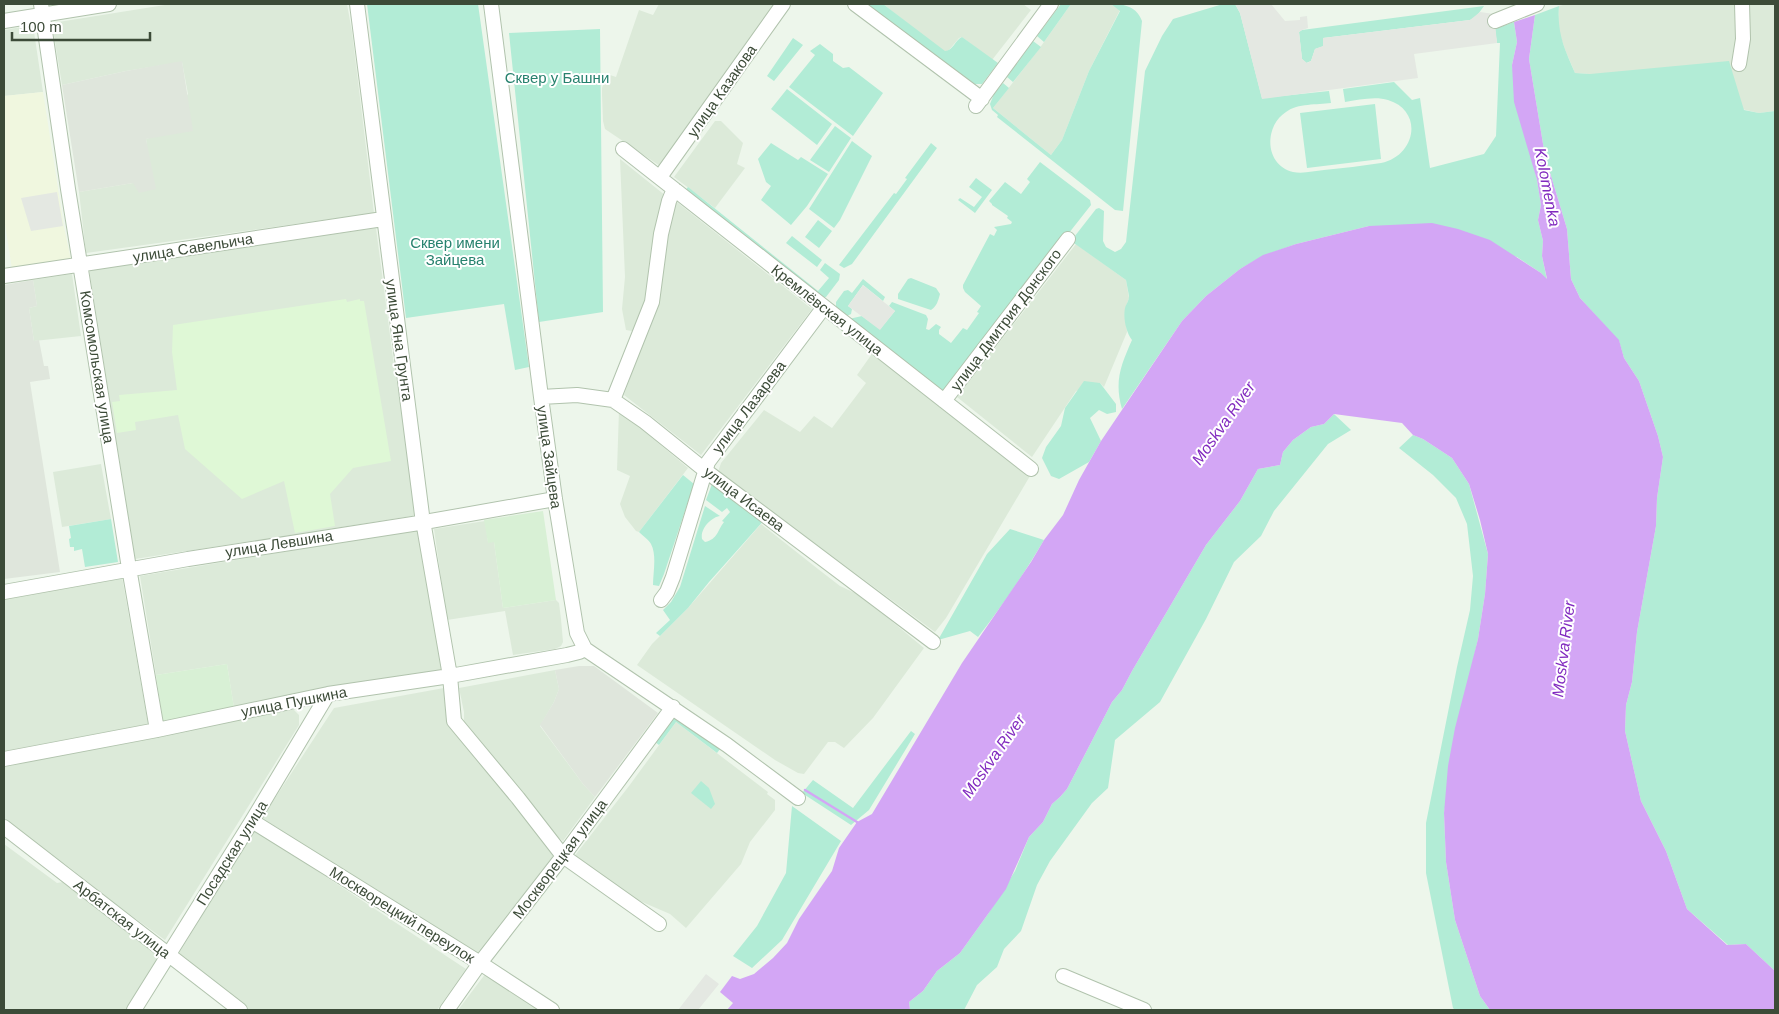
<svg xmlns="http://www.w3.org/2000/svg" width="1779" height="1014" viewBox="0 0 1779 1014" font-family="Arial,sans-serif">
<rect width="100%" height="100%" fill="#edf6eb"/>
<path fill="#dcead9" d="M171,4H347L352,32L374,213L86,253L79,192L133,183L147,145L146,139L156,136L188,94L182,62L126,71L62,85L52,23Z
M659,4H774L660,166L605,129L603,121L602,95V88L607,74L616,77L639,10L653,15Z
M883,4H1023L1031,10L992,60L962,37L959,38L949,50L946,52L943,51Z
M1071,4H1111L1120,10L1089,71L1062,140L1051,155L993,108L1039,49Z
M1567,4H1775V111L1759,113L1590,74L1575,73L1566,52L1558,29L1559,6Z
M33,25L43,92L4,96V30Z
M715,121H721L743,143L737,164L745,168L715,208L674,177Z
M620,159L666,196L652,280L637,332L626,330L622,309L625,277Z
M673,199L812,309L701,455L624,395L654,310Z
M376,228L393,358L418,515L135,559L89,269Z
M1076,244L1126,280L1129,298L1125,309L1127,332L1104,387L1100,383L1076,391L1032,457L957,397Z
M72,274L81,336L34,341L29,308L37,306L33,280Z
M874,351L1030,476L946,618L935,632L718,472L721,463L764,410L800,432L814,416L832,428L866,383L857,375Z
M619,410L688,468L639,532L636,531L625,517L620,504L630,476L617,470Z
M101,464L111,519L62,527L53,472Z
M485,521L488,542H494L503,608L556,600L559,603L561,619L563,642L561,646L555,649L513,655L505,611L447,620L434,529Z
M761,524L818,569L840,586L855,593L889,619L924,648L873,718L844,748L835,742H828L804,774L798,773L775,760L637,665L652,644L688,608Z
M419,529L445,670L234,708L227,664L156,675L140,576Z
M122,577L148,724L4,751V598Z
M555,670L559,689L554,702L540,726L583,784L595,797L563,841L548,829L464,723V712L459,688Z
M444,688L450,721L553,856L475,956L262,818L334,708Z
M287,710H294L299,715V725L165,940L114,903L69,867L27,837L4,818V767Z
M676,722L768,792L767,794L775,800V810L750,842L741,864L686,928L670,914L626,895L573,858L629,786Z
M255,830L466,969L437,1010H249L178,955Z
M4,844L57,883L63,882L156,955L158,960L127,1010H4Z
M486,973L539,1010H458Z"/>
<path fill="#dff8d6" d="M346,299L347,302L360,299V301H364L391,461L353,468L330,494L335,526L295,533L284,481L242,499L185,449L178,415L135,422L136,430L117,433L112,402L120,401L119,395L177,390L172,352L173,325Z"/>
<path fill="#dfe6dc" d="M182,61L193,131L146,139L156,189L139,193L133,183L79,192L62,85L126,71Z
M33,280L37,306L29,308L34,341L39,340L44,366H48L50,379L30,382L60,572L4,579V285Z
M579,666H594L658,713L595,797L583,784L540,725L554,702L559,689L555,670Z"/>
<path fill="#d8f0d5" d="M543,511L556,600L503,608L494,542L488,543L484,520Z
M227,664L234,708L163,722L156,675Z"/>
<path fill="#f0f7df" d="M43,92L64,227L71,260L12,269L4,218V96Z"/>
<path fill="#b2ecd6" d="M367,4H478L529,367L515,370L504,304L406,318Z
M867,4H883L945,51C953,51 955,40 962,37L998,63L982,84H975L866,5Z
M1061,4H1071L1044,42L1037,36Z
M1111,4C1125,4 1137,7 1142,21L1123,211L1115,210L997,117L998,115L992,110L990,104L994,94L1003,83L1009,88L993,108L1051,155L1062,140L1089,71L1120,11Z
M1223,4H1235L1240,13L1262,98L1329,91L1331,103C1317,105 1298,103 1286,112C1264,126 1264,165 1293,172C1303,174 1314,171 1324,170C1343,168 1362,166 1381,163C1416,156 1424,111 1388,100C1375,96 1358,100 1345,102L1343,89L1394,82L1412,100L1420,98L1430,168L1484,154L1496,136L1500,43H1497L1495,29L1514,22L1517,42L1512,65L1527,141L1537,180L1541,205L1538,220L1543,241L1542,256L1547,280L1541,273L1517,257L1369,226L1296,244L1263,256L1240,269L1206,296L1182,321L1122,409C1114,381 1121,365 1132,340C1126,332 1123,318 1125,308C1126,304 1129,301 1129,296C1128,291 1127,285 1126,280L1071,241L1096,209L1099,208L1104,211L1103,241L1106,247L1115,252L1121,249L1126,242L1145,71L1162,36L1173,19Z
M1484,6L1476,17L1470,20L1323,38L1324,46L1315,49L1311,61L1306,63L1302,59L1299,32L1302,30Z
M1559,6C1557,33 1564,48 1575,73L1590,74L1729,61L1744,110L1759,113L1775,111V971L1746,944L1728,945L1687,909L1666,851L1641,801L1625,731L1626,705L1632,682L1637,632L1656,526L1657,498L1663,457L1658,436L1639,381L1624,358L1619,341L1580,298L1571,279L1567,229L1545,156L1529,59L1535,15Z
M600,29L603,312L539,322L509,33Z
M793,38L803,45L774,81L767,76Z
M1033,41L1041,47L1013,82L1007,77Z
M820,44L833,54V61L843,68L849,67L883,93L853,136L789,87L815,55L810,51Z
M787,89L832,124L817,145L771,109Z
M1375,104L1381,159L1307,168L1300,113Z
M835,126L851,138L829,172L810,160Z
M852,141L872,156L840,220L834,228L809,209Z
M771,143L798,160L801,157L828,174L807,206L791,225L761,200L771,186L766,182L758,159Z
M931,143L937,148L852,264L844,268L839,265L894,193L896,194L907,179L905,178Z
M1040,162L1090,200L1091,205L1065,238L1048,255L969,359C954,371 954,379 943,392L849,319L862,316L880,329L895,311L889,306L892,302L926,315L928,319L926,329L929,330L936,324L941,327L939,330V334L951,343L963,328L967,330L979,313L977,312L981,306L965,292L963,288V285L990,234L994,236L997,230L994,227L1011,224L1012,222L1007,218L1008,216L992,205V204L989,201L1005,182L1021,194L1030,182L1027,179Z
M976,178L992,190L975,213L958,200L960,198L974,207L982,197L969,187Z
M688,187L818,291L829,278L820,270L825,263L840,274L839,280L826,297L823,298L684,192Z
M818,220L832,231L819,248L805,237Z
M792,236L822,260L817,267L786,243Z
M911,278L936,288L940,294C938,301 937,306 931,310L898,299V294L908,279Z
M863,279L885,297L883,301L863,285L848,306L852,309L851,314L847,316L836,311V302L844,291L848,290L852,293Z
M1084,381L1100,383L1116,404V412L1107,414L1099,410L1090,418L1101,441L1089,462L1059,479L1051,476L1042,458L1046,447L1061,426L1065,408Z
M1334,414L1351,430L1328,444L1274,511L1261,536L1234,562L1206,619L1160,702L1115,740L1108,788L1092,803L1050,861L1037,885L1021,931L1004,949L997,967L977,985L964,1010H910L909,1002L923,991L937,971L960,953L988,914L1015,871L1029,837L1043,822L1052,804L1060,797L1067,789L1112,702L1122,690L1132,671L1206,545L1240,501L1258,469L1280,465L1283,452L1293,440L1311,427L1324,424Z
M1413,435L1423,439L1452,458L1469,484L1488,554L1485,594L1478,639L1470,674L1444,813L1446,862L1455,920L1480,996L1490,1010H1455L1453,1008L1426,873V823L1457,667L1470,610L1473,576L1467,524L1456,498L1433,475L1399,448Z
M683,475L694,484L664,574L659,586L653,585C653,573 657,555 651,544C649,540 643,536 639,532Z
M712,484H717L765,519L709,582L688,608L660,636L656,633L670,620L663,610L671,602L680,587L705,506L720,516C712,517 700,528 702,539L705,542C718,539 717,531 724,522L722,521L730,512L727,508L722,512L706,500Z
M111,519L118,562L85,567L82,549L74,551V547H70L69,539L71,538L69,526Z
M1010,529L1044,540C1024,574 1002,606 978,637L970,631L938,640L987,554Z
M671,717L676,718L720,749L717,753L676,722L659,745L655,742Z
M911,731L915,734L869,810L851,825L802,793L813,780L853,808Z
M701,781L709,788L715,804L711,809L691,793Z
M792,806L841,841L782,940L752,968L733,956L757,926L786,873Z"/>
<path fill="#e4e8e2" d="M1235,4H1271L1285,21L1300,20V17L1307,16L1308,28L1302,30L1299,32L1302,59L1307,63L1311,61L1315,49L1323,46V38L1470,20L1480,12L1494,14L1497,43L1414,54L1418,78L1262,99L1240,13Z
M57,192L63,226L31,231L21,198Z
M863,285L895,311L880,330L848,306Z
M706,974L719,984L698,1010H678Z"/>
<path fill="#d3a6f5" d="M1535,15L1529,59L1545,156L1567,229L1571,279L1580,298L1619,340L1624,358L1639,381L1658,436L1663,457L1657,498L1656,526L1637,632L1632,682L1626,705L1625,731L1641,801L1666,851L1687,909L1727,945L1746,944L1775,971V1010H1490L1480,996L1455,920L1446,862L1444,813L1448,766L1455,728L1478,639L1485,594L1488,554L1480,520L1469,484L1452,458L1423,439L1413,435L1402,423L1334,414L1324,424L1311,427L1293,440L1283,452L1280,465L1258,469L1240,501L1206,545L1132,671L1122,690L1112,702L1067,789L1060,797L1052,804L1043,822L1029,837L1006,889L960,953L937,971L923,991L909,1002L910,1010H727L733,1003L720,992L732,976L740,979L754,974L773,958L787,943L799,919L832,871L839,848L857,822L872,814L962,663L1031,562L1044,540L1063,515L1079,480L1101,441L1182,321L1206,296L1240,269L1263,255L1296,244L1369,226L1432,223L1458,229L1490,240L1541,273L1547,279L1542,256L1543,241L1538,220L1541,205L1537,180L1514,102L1512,65L1517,42L1514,22Z"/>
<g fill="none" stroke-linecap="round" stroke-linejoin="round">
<path stroke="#d3a6f5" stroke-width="2.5" d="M805,790L857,822"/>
<defs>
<path id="minor" d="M41,4L68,189L128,562L157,730
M357,4L422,515L450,676L454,721L518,798L563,856L659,924
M491,4L541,397L555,499L577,633L585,649L727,745L798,798
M855,4L982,99
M4,21L109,4
M1495,21L1537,4
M1739,64L1743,39L1742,4
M976,106L1051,4
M623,149L1031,469
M660,177L783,4
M4,276L383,219
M541,397L577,395L613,400L645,422L706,471L933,642
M613,400L652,302L661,234L669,201L674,189
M944,401L1068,239
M4,592L188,559L419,523L555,499
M661,600L667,592L673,577L708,462L824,307
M4,759L157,730L328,694L450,676L567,655L579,652L585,649
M252,821L480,963L552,1010
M4,827L240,1010
M1063,976L1144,1010
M134,1010L252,821L328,694
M447,1010L480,963L563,856L673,707"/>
</defs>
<use href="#minor" stroke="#b1c3ad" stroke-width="16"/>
<use href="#minor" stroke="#fff" stroke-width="14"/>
</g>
<g text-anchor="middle" stroke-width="4" stroke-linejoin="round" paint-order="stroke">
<g font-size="15" fill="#27826e" stroke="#fff">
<text x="557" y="83">Сквер у Башни</text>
<text x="455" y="248">Сквер имени<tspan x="455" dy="17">Зайцева</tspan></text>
</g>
<g font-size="15" fill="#3c4b38" stroke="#fff">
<text transform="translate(722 91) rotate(-55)" y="5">улица Казакова</text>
<text transform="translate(193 248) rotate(-9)" y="5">улица Савельича</text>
<text transform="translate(827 310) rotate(38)" y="5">Кремлёвская улица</text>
<text transform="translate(1006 320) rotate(-53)" y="5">улица Дмитрия Донского</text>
<text transform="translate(399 340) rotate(82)" y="5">улица Яна Грунта</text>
<text transform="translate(97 367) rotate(81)" y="5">Комсомольская улица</text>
<text transform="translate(749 407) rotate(-53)" y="5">улица Лазарева</text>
<text transform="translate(549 457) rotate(82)" y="5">улица Зайцева</text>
<text transform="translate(744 499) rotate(37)" y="5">улица Исаева</text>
<text transform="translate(279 544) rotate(-9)" y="5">улица Левшина</text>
<text transform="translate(294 702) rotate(-11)" y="5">улица Пушкина</text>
<text transform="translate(232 853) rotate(-58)" y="5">Посадская улица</text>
<text transform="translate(560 859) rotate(-53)" y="5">Москворецкая улица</text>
<text transform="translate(402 915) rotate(32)" y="5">Москворецкий переулок</text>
<text transform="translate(122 919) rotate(38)" y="5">Арбатская улица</text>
</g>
<g font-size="16" font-style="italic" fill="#812abf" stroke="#fff">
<text transform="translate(1548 187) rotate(79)" y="6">Kolomenka</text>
<text transform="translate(1223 423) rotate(-55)" y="6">Moskva River</text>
<text transform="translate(1563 649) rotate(-83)" y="6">Moskva River</text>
<text transform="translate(993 756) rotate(-55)" y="6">Moskva River</text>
</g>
</g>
<rect width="1779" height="1014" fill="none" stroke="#3c4b38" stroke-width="10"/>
<path d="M12 32v8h138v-8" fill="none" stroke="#3c4b38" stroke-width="2.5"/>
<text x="20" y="32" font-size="15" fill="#3c4b38" stroke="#ffffff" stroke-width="4" paint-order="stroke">100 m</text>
</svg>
